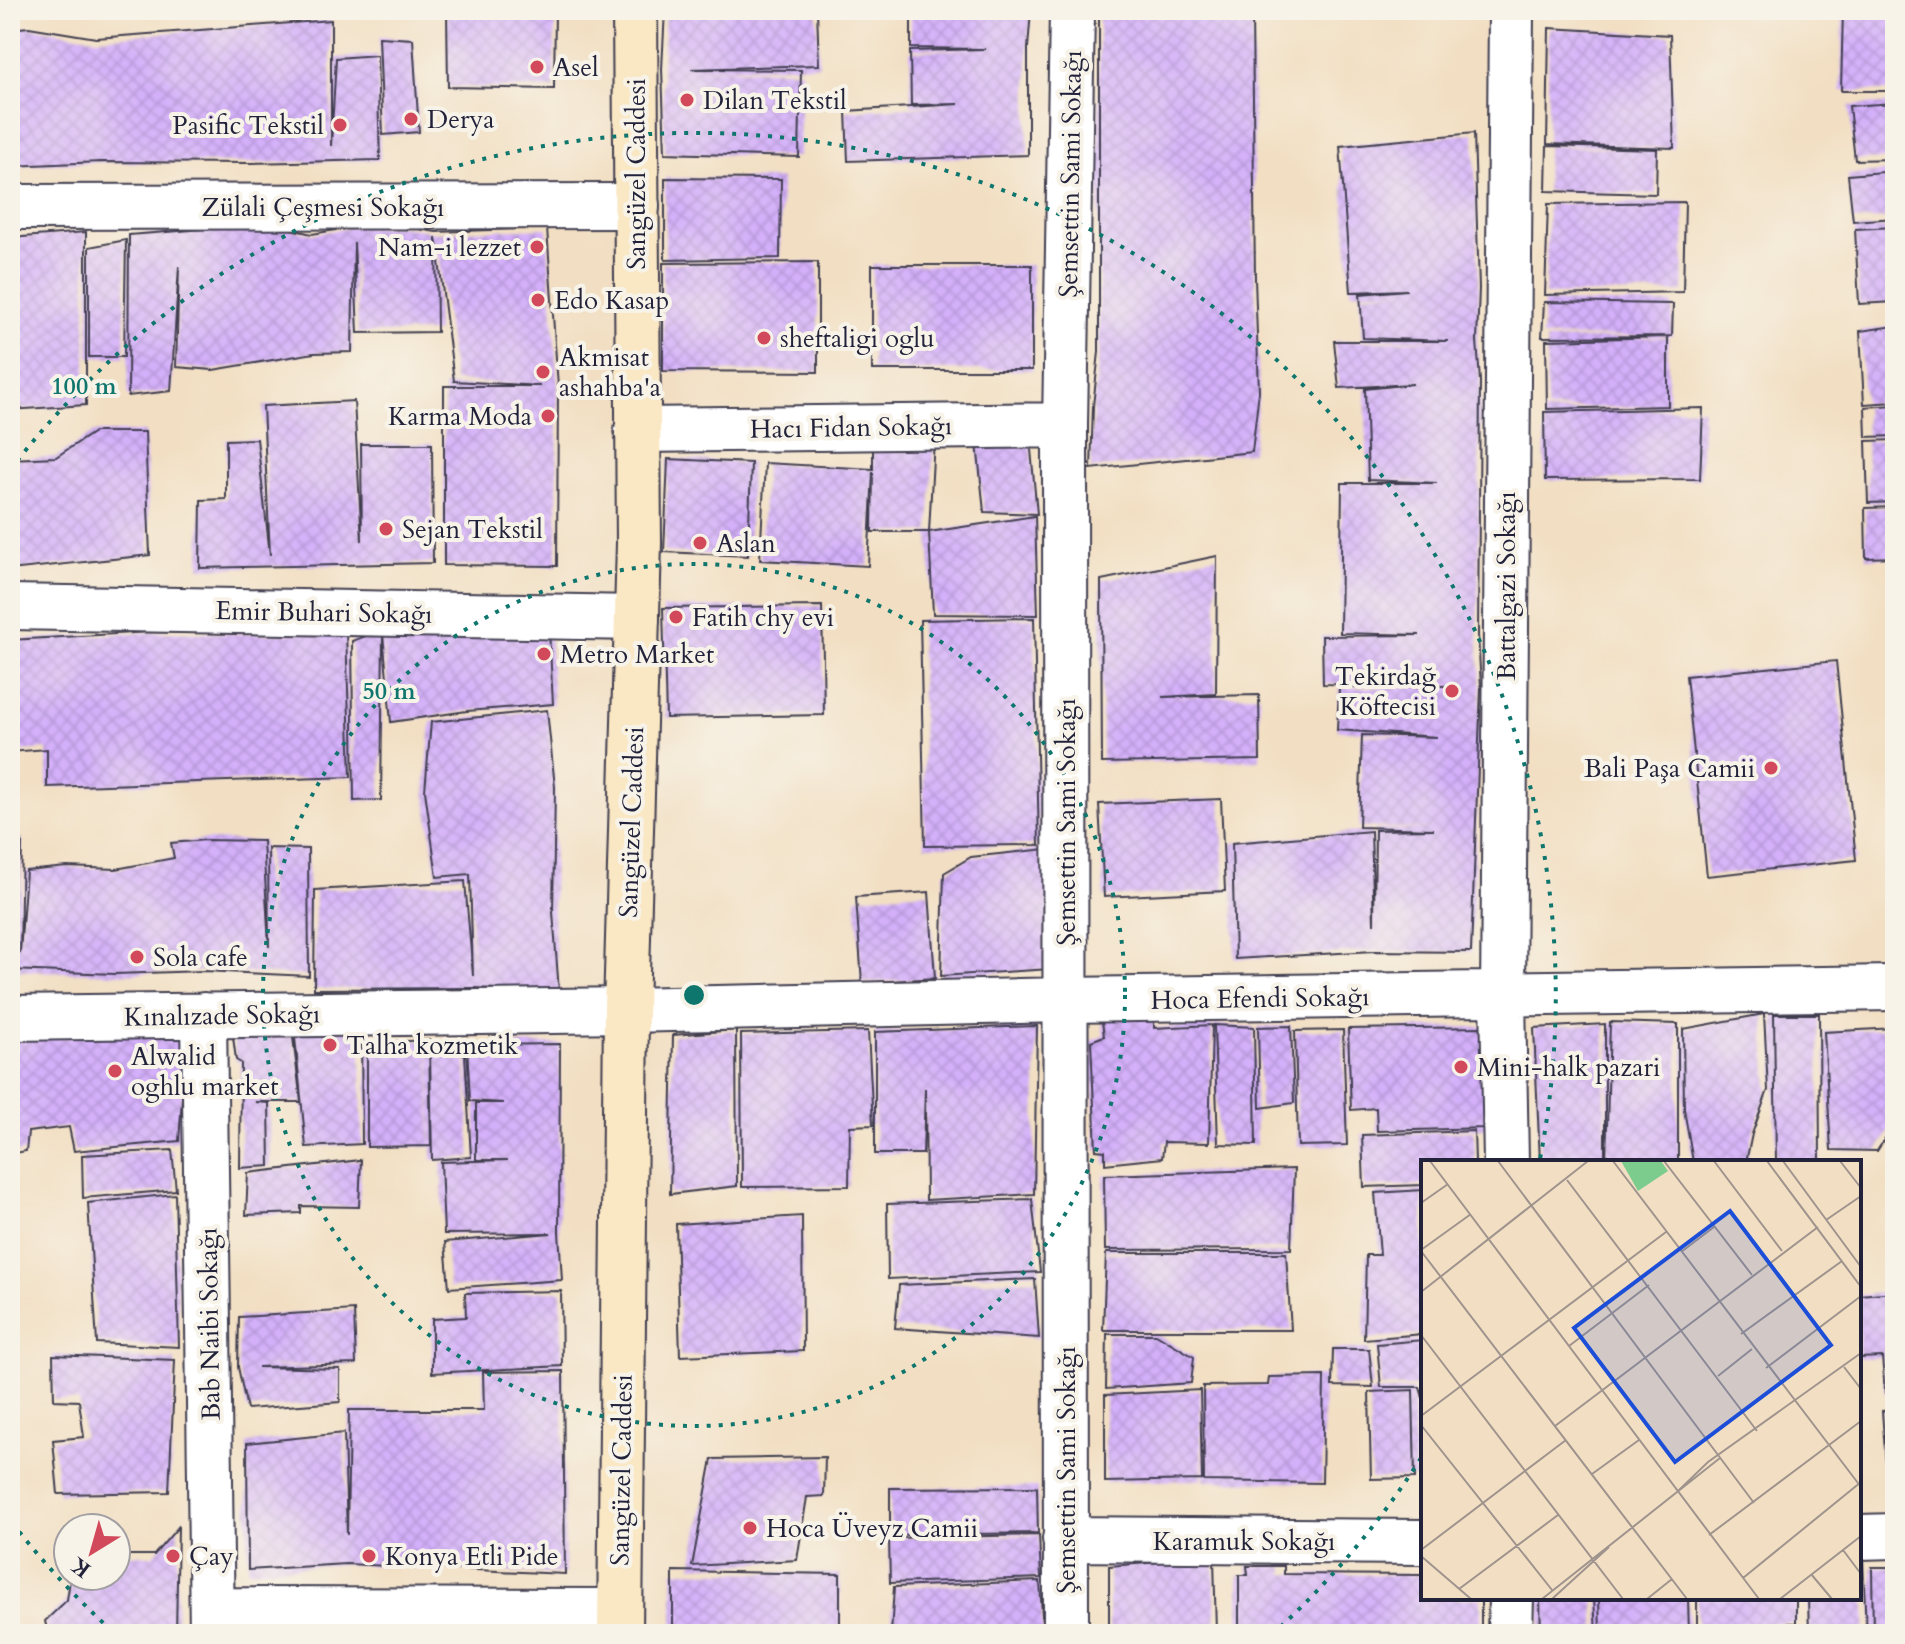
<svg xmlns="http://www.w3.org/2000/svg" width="1905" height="1644" viewBox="0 0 1905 1644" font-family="Cardo,serif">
<defs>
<pattern id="building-cross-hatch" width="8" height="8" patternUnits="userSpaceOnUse" patternTransform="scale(2)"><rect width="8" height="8" fill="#d4b0fa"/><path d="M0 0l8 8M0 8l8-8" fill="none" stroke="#b697d7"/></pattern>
</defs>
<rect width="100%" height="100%" fill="#f7f3e8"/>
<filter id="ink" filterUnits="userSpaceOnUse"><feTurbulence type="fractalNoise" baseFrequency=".0125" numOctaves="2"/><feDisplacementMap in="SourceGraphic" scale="16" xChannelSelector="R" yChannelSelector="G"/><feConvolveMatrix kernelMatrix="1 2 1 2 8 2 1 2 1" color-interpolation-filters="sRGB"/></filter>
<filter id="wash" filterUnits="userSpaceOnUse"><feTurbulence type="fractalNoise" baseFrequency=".006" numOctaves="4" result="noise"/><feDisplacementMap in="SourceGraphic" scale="32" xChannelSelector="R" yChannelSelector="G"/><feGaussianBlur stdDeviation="1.8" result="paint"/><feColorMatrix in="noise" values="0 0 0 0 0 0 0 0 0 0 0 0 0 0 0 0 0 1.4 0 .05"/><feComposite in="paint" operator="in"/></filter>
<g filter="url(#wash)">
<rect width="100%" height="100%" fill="#f2dfc3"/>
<g id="blocks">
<path fill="url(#building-cross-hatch)" d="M447,10H555L554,89L448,87Z
M665,10H817L819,65L691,69L801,70L799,157L665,153L662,69Z
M911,10H1031L1028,48V155L848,161L846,111L959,104L911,105L910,51L985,49L911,48Z
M1099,10H1220V14H1252L1255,279L1259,391L1252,452L1091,469L1093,406L1099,352Z
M1843,10H1895V91H1841Z
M331,20V146L336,58L377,55L380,160L249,163L101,162L10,166V29L29,27L96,38Z
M1549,28L1670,35L1674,148L1547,144Z
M379,37L413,39L419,132L383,135Z
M1895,103V159L1855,160L1849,106Z
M1474,133L1479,288L1477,341L1480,381L1478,635L1481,687L1471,952L1374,951L1235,959L1232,843L1371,831L1374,924L1375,830L1434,829L1359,827L1362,735L1437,737L1337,730L1339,688L1446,686L1323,684L1322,636L1420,635L1340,633L1342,483H1437L1368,480L1365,389L1413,384L1339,388L1334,341H1448L1363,338L1360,294L1407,290L1351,292L1340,146Z
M1547,146L1657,149L1656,194L1546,191Z
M1895,171V218L1853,221L1848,175Z
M665,178L781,179L780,258L665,260Z
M1685,202L1683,292L1545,295L1548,204Z
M268,224L312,234L354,227L400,226L436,232L547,228L558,387L557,566L444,565V386H540L454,381L436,237L437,332L358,333L354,242L352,352L314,353L213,370L176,367L179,266L171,391L128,396L129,235Z
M1895,227V302L1859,304L1855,229Z
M86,232V405L10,410V238Z
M126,240L124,357H89V247Z
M818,262V372L663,371V263Z
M872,265H1032V370H872Z
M1544,302L1673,304L1672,336L1542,337Z
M1895,326V402L1864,404L1860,331Z
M1668,337V406L1547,409L1546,340Z
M354,401L362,541L361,444H432L433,563L200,568L201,500L226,499V440L257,439L270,555L263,406Z
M1895,405V436L1866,437L1865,407Z
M1703,408L1700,479L1545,480L1544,412Z
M1029,428L1037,514L984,512L976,433Z
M94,432H145L150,555L10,570V459L56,457Z
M873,438L934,439L929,532L1035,516L1038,615L933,614L929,532H872L873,472L868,566L760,560L765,463L873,469Z
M1895,440V502L1868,503L1866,441Z
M668,459L751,463L748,556L664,552Z
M1895,507V557L1866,558L1865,508Z
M1217,556L1216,694L1162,697L1259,695L1260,760L1102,763L1101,580Z
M822,606L824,715L666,718L663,608Z
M1034,618L1039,845L925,846L920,620Z
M383,630H549L553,704L467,711L391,722L383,634L381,800L354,801L352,641Z
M151,632L272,634L346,632L351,777L47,787V749L10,752V640Z
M1836,661L1856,860L1707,876L1686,676Z
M547,710L555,787L553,912L559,992L474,988L314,989L315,890L465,881L473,976L470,874L437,877L425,791L431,722Z
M1221,799L1225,891L1104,897L1099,804Z
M10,839L22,840L20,953L26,871L67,867L116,869L174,858L171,843L206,840L263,841L269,947L268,848L308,849L309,976L204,971L115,974L10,970Z
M1046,849L1051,969L941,976L944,873L971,857Z
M929,892L935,978L862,983L856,897Z
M1154,1011V1028L1212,1025L1209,1143L1164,1142L1162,1158L1105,1164V1151L1096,1150L1091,1041L1104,1036L1101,1014Z
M1764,1014L1768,1090L1752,1134L1746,1162H1693L1684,1109L1683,1029Z
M1774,1014H1819L1820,1162H1776Z
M1610,1022L1678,1024V1162H1606Z
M1605,1024V1162H1540L1534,1028Z
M1214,1025L1254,1027L1256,1145L1218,1144Z
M1037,1026L1034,1194L926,1200L925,1088L923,1154H875V1032Z
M1291,1026L1294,1103L1260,1108L1258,1027Z
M294,1027L361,1028L362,1144L306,1147Z
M1483,1027L1486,1128L1377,1131L1376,1108L1351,1110L1348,1029Z
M187,1028L179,1141L74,1151L69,1127L28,1132L26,1151L10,1154V1041Z
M1895,1028V1122L1877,1151L1831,1150L1824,1032Z
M232,1029L292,1030L301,1102H255L269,1103L270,1166L240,1168L241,1063L236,1060Z
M736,1030L737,1186L670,1194L673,1035Z
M1343,1030L1347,1145L1298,1146L1295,1031Z
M868,1031L873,1125L850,1126L849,1186L742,1187L741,1034Z
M429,1040L431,1146L367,1147V1043Z
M560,1044L559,1232L562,1280L449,1288L445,1242L551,1233L444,1234L441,1162L508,1160H476V1103H504L470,1101L467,1045Z
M430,1052L465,1054L471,1157L432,1160Z
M1474,1131L1475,1162H1423V1185L1364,1187L1362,1135Z
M172,1150L176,1190L83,1198L82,1155Z
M361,1160L359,1207L301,1206V1213L246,1215L248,1173Z
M1294,1169L1291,1249L1105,1250L1104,1175Z
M1423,1190V1334L1364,1339L1366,1255H1380L1375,1193Z
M175,1194L179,1347L97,1343L88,1203Z
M1032,1199L1040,1272L888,1279L887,1204Z
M802,1216L803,1351L680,1356L676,1224Z
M1106,1253H1286L1291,1330H1103Z
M1035,1279L1039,1338L895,1328L899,1285Z
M561,1291L562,1366L432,1373V1319L466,1317L465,1293Z
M1895,1292V1393H1885L1882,1357L1859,1358V1295Z
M354,1310L356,1364L258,1367L340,1369V1402L247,1409L238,1367L239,1317Z
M1107,1334H1156L1194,1357L1191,1383L1106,1389Z
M1423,1340V1398L1420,1387H1381L1377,1344Z
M1333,1349H1369L1373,1387L1332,1386Z
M53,1355L175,1360L169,1492L58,1494L53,1440L84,1437L79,1401L54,1400Z
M563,1371L565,1574L346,1564L248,1570L247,1443L344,1433L347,1535L349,1410H484L483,1372Z
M1324,1376L1322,1483L1204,1481L1203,1386L1268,1385L1269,1377Z
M1200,1390L1202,1480L1105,1482V1395Z
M1413,1390L1415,1478L1371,1479L1369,1392Z
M1895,1410V1493H1888L1882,1411Z
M825,1457L824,1496L807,1497L797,1560L692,1566L712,1459Z
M1037,1487L1038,1533L890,1535V1488Z
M178,1527L176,1634H48L45,1621L67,1600L70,1580L75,1576H116V1555H154Z
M1039,1535L1041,1578L890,1583L889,1538Z
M1859,1556H1863L1866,1634H1809L1808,1598H1859Z
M1214,1558L1216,1631L1192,1634H1109V1566Z
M1247,1566H1284V1574L1423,1575V1598H1481V1634H1239V1575H1248Z
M1872,1567H1895V1634H1873Z
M673,1571L840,1574V1634H673Z
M1040,1581L1043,1634H891L894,1587Z
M1540,1598H1594L1596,1634H1541Z
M1599,1598H1688L1689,1634H1600Z
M1697,1598H1796V1623H1770V1634H1697Z"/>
</g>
</g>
<g filter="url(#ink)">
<use href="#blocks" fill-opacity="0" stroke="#413e4f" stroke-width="2"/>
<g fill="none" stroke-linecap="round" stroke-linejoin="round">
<defs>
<path id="street" d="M10,207L637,206
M637,430L1065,425
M10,607L637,618
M204,1015L212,1634
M10,1018L626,1010L1066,1000L1895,988
M1506,1162L1503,996L1511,10
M1859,1537L1895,1536
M1065,1539L1423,1542
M212,1610L620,1611
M1066,1634L1065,425L1072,10
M1510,1634L1511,1598"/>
<path id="secondary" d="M620,1634L626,1010L639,543L635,10"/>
</defs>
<use href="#street" stroke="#413e4f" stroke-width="48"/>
<use href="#secondary" stroke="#413e4f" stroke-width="48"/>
<use href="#street" stroke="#fff" stroke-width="44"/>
<use href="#secondary" stroke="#fae7c3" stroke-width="44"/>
</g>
</g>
<g fill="none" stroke="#0f766e" stroke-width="4" stroke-dasharray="4 8">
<circle cx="694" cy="995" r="431"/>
<path d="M1421 1458A862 862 0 0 1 1276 1631M112 1631A862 862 0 0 1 10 1520M10 470A862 862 0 0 1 1540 1159"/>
</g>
<g fill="#d1495b" stroke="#f7f3e8" stroke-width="3">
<circle cx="537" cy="67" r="8"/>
<circle cx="687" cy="100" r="8"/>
<circle cx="411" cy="119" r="8"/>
<circle cx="340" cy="125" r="8"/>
<circle cx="537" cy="247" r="8"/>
<circle cx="538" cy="300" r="8"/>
<circle cx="764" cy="338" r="8"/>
<circle cx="543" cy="372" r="8"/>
<circle cx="548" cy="416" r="8"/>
<circle cx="386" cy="529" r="8"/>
<circle cx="700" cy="543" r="8"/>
<circle cx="676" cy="617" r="8"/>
<circle cx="544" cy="654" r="8"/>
<circle cx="1452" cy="691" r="8"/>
<circle cx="1771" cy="768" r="8"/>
<circle cx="137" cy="957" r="8"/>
<circle cx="330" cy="1045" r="8"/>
<circle cx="1461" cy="1067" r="8"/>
<circle cx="115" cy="1071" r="8"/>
<circle cx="750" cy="1528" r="8"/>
<circle cx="173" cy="1556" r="8"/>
<circle cx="369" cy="1556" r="8"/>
</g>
<g text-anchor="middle" stroke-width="8" stroke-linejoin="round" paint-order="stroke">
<g font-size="26" fill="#22223b" stroke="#f7f3e8" text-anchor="start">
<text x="553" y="76">Asel</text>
<text x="703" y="109">Dilan Tekstil</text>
<text x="427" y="128">Derya</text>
<text x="324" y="134" text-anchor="end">Pasific Tekstil</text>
<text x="521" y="256" text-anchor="end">Nam-i lezzet</text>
<text x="554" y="309">Edo Kasap</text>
<text x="780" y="347">sheftaligi oglu</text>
<text x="559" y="366">Akmisat<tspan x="559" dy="30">ashahba'a</tspan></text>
<text x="532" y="425" text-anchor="end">Karma Moda</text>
<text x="402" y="538">Sejan Tekstil</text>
<text x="716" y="552">Aslan</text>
<text x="692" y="626">Fatih chy evi</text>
<text x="560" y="663">Metro Market</text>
<text x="1436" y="685" text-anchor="end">Tekirdağ<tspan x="1436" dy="30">Köftecisi</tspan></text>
<text x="1755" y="777" text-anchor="end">Bali Paşa Camii</text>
<text x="153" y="966">Sola cafe</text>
<text x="346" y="1054">Talha kozmetik</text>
<text x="131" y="1065">Alwalid<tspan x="131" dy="30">oghlu market</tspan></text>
<text x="1477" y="1076">Mini-halk pazari</text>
<text x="766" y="1537">Hoca Üveyz Camii</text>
<text x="189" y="1565">Çay</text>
<text x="385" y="1565">Konya Etli Pide</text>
</g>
<g font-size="26" fill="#22223b" stroke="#f7f3e8">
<text transform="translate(636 174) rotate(-90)" y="9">Sangüzel Caddesi</text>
<text transform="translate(1070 174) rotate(-89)" y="9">Şemsettin Sami Sokağı</text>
<text x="323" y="216">Zülali Çeşmesi Sokağı</text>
<text transform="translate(851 427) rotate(-1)" y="9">Hacı Fidan Sokağı</text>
<text transform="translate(1506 586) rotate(-90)" y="9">Battalgazi Sokağı</text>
<text transform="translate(324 612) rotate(1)" y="9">Emir Buhari Sokağı</text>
<text transform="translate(631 822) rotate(-88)" y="9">Sangüzel Caddesi</text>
<text transform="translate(1066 822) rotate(-90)" y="9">Şemsettin Sami Sokağı</text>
<text transform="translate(1260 998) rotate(-1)" y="9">Hoca Efendi Sokağı</text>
<text transform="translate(222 1015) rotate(-1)" y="9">Kınalızade Sokağı</text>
<text transform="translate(209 1324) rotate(-91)" y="9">Bab Naibi Sokağı</text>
<text transform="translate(621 1470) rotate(-89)" y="9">Sangüzel Caddesi</text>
<text transform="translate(1066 1470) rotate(-90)" y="9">Şemsettin Sami Sokağı</text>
<text x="1244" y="1550">Karamuk Sokağı</text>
</g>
</g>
<g transform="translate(1421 1160)">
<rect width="440" height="440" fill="#f2dfc3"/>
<path d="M200,1H240L247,11L217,31Z" fill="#7bcc8d"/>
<path fill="none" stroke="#9f938d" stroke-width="2" d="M9,1L338,439M77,1L333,343M192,1L440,327M243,1L331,115M293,1L361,91M346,1L440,127M362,1L440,107M419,1L440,28M146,20L336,271M0,43L27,24M405,60L440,36M0,90L50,54M0,91L266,439M260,92L293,67M0,132L167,1M320,174L421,101M0,175L202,439M148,186L228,125M423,207L440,229M345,208L440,136M297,216L331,189M0,256L245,72M0,265L131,430M134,266L397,67M171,314L218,280M256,332L287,302L440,193M288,375L440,261M0,390L145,280M422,390L440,414M0,396L50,439M390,414L411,439M322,418L440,322M38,429L137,355M121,439L299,298M131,439L188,387M226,439L251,419M359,439L440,376"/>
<path fill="#1d4ed8" fill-opacity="0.15" stroke="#1d4ed8" stroke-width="4" d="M309,51L410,185L254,302L153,168Z"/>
<rect width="440" height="440" fill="none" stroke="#22223b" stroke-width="4"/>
</g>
<circle cx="694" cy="995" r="12" fill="#0f766e" stroke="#f7f3e8" stroke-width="4"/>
<g font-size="24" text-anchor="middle" font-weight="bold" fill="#0f766e" stroke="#f7f3e8" stroke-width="8" stroke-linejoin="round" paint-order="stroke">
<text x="84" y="394">100 m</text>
<text x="389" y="699">50 m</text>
</g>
<rect width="1905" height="1644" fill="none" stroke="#f7f3e8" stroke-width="40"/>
<g transform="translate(92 1552) rotate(217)"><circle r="38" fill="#f7f3e8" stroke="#a29fa3" stroke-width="2"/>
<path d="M0-6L14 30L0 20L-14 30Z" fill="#d1495b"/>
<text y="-12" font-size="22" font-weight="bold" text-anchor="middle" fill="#22223b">K</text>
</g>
</svg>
